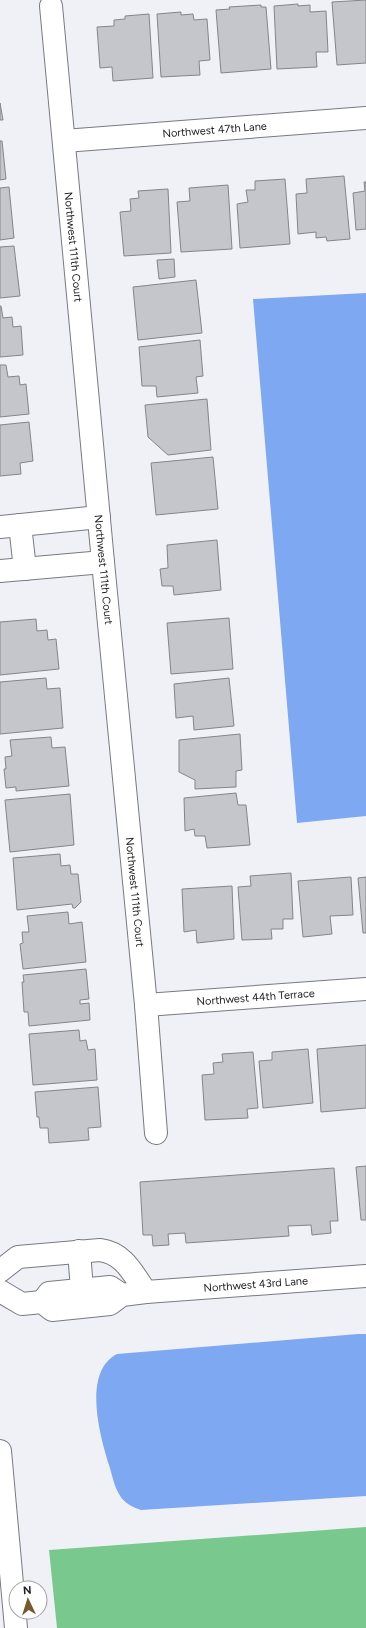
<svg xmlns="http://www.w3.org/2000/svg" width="366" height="1628" viewBox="0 0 366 1628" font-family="Figtree,sans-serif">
<rect width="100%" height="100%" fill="#eff1f7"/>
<path fill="#79c98e" d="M366,1527V1628H57L49,1550Z"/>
<path fill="#7ea8f1" d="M366,293V816L297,823L253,299Z
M358,1334H366V1496L141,1510C132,1507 124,1503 119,1494C114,1486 112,1474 109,1465C100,1436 82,1372 117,1354Z"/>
<path fill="#c5c6cc" stroke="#84858b" d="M366,0V63L337,65L332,2Z
M298,4V6L310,5V12L326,11L328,52H316L317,67L277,69L274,6Z
M261,5V7H266L271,69L221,73L216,10L230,9L229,7Z
M181,12V15L193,14L194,20L207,19L210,60L199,61L200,75L161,77L157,14Z
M149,14L153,78L113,81L112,67L100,68L97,27L114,26V20L125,19V16Z
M0,103L3,120H0Z
M0,141H2L6,179L0,180Z
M344,176L350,239L327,241L326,237L316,238V232L298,234L296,194L307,193L306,179Z
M285,179L290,244L240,248L237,204L248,202L246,190H255V181Z
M364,182H366V229L356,230L353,193L365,191Z
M228,185L232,249L181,252L177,202L190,201L189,188Z
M9,187L14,238L0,240V188Z
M168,189L171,253L124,256L120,212L131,211L130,199L139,198L138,191Z
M14,246L20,296L0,298V247Z
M174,259L175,277L159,279L157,260Z
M196,280L202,333L138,340L133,287Z
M0,306H1L3,318L12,317L13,327L21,326L23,355L0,357Z
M200,340L203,376L196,377L198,393L157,397L156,386H142L139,347Z
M0,365H6L8,377L19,376L20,385L26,384L29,414L0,417Z
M207,399L211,450L168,455L148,437L145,405Z
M29,422L33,461L20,463L21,474L0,476V425Z
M213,457L218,509L156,515L151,463Z
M217,540L221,590L174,595L173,586H162L160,569L168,568L167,545Z
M229,618L233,669L171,674L167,623Z
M36,619L37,631L47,630L48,640L56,639L59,669L0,675V622Z
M46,678L47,689L60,688L63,728L0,734V682Z
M229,678L234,726L194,730L193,716L176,718L174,684Z
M240,734L242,770L236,771V787L195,789V780L179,772V740Z
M51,737L52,748L65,747L69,786L16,791V787L6,788L4,769H6L5,757L12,756L10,740Z
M236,793L238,805H246L250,845L207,848L205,836H195L194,829L185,831L184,798Z
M70,794L74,845L10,852L5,800Z
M60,854L61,866L70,865L71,874H78L81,902L75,908H73L72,904L17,910L13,858Z
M291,873L293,919H283V929H271L272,939L242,940L238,887L251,886L250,876Z
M351,877L353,915L330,916L332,934L303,937L298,881Z
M366,877V933H363L358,878Z
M232,886L234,939L197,943L196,930L184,932L182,889Z
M68,912L69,924L82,922L86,962L23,969L20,944L23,943L22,932H29L27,916Z
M86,969L89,999L80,1000V1004L89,1003L90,1020L29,1026L28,1012H24L22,982H24L23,975Z
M79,1030L80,1041L86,1040L88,1050L95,1049L97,1080L33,1085L29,1034Z
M366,1045V1108L321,1112L317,1049Z
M308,1049L313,1103L263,1108L259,1061L272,1060V1052Z
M253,1052L258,1108L247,1109L248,1118L205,1120L202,1075L214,1074L213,1063L223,1062L222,1054Z
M98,1087L101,1127L88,1128L89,1140L49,1143L48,1128H40L39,1117H37L35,1092Z
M366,1166V1220H361L356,1167Z
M334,1168L338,1221H330L331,1233L312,1235L311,1225L288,1226L289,1236L186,1243L185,1233L168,1234L169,1245L153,1246L152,1235H143L140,1182Z"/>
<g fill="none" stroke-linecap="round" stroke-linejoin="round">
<defs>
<g id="minor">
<path id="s1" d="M51,6L103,562L146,1005L156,1133"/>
<path id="s2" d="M64,141L366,118"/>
<path d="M20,525L25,569"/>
<path d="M0,527L99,517"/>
<path d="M0,571L103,562"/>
<path id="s3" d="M146,1005L366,989"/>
<path d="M79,1251L82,1290"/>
<path d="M0,1271L18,1257L100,1250C124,1253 133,1274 146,1292"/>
<path id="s4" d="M0,1291L22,1304L42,1302L52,1310L110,1304L122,1295L146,1292L366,1276"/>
<path d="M42,1302L49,1293L110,1287L122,1295"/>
<path d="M0,1451L16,1628"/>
</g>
</defs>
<use href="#minor" stroke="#797a80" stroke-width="24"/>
<use href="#minor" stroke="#fff" stroke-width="22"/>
</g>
<g text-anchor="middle" stroke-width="3.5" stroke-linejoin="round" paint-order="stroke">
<g font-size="11" fill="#1c1c1e" stroke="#fefefe">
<text dy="4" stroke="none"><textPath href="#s2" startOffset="151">Northwest 47th Lane</textPath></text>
<text dy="4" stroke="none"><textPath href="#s1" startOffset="242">Northwest 111th Court</textPath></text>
<text dy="4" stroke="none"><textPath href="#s1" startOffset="566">Northwest 111th Court</textPath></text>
<text dy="4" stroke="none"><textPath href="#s1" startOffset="890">Northwest 111th Court</textPath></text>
<text dy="4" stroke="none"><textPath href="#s3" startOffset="110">Northwest 44th Terrace</textPath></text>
<text dy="4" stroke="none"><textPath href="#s4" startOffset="266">Northwest 43rd Lane</textPath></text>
</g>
</g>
<g transform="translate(28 1600) rotate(356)"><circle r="19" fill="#fefefe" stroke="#a4a4a4"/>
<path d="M0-3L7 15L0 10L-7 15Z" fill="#75592c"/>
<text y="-6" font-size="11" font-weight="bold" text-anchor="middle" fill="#1c1c1e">N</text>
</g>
</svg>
